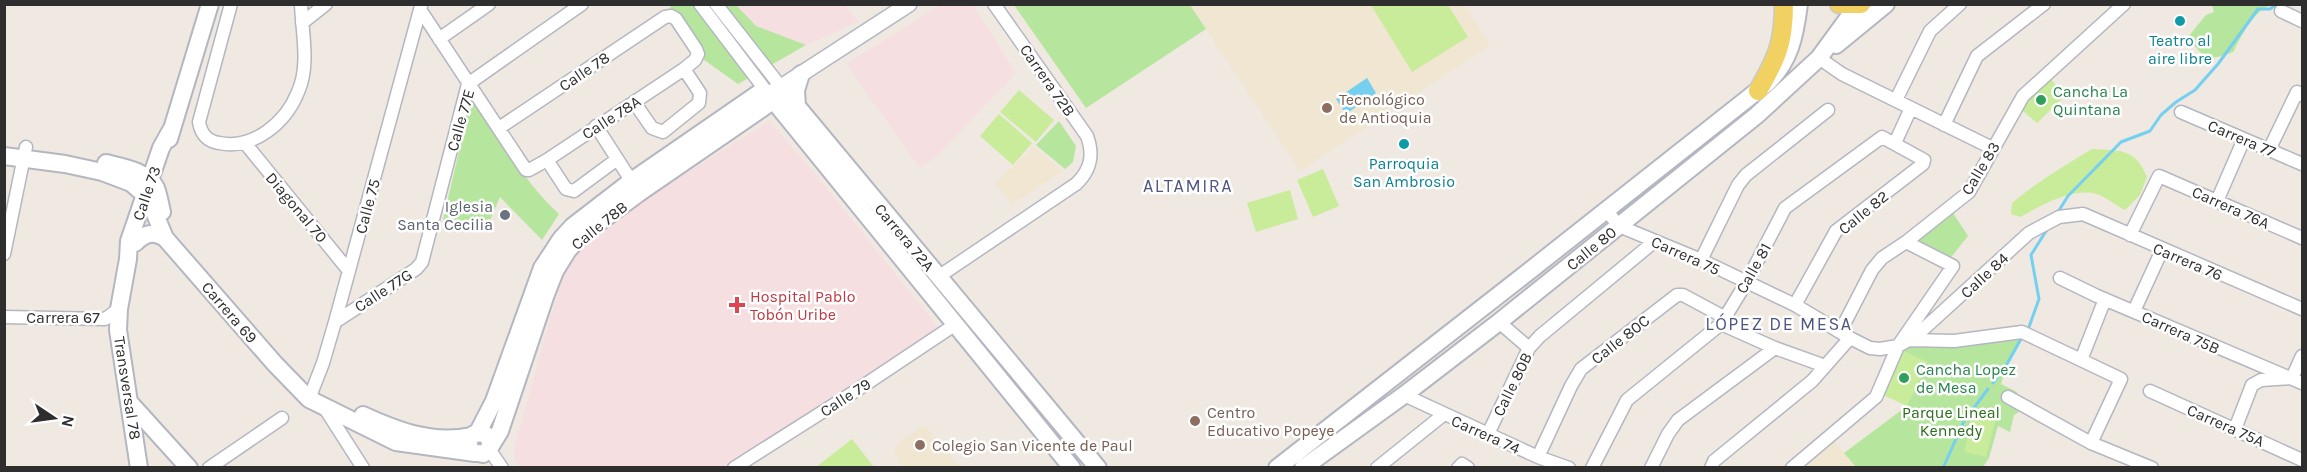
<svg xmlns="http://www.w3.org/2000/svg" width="2307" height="472" viewBox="0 0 2307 472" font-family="Karla,sans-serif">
<rect width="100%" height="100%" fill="#efe9e1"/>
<path fill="#f0e6d1" d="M1190,5H1465L1490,45L1300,171Z
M1034,147L1063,171L1012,205L995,183Z
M924,426L931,432L960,467H901L894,450L903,439Z
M1832,438L1856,467L1797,468Z"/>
<path fill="#f5dfe0" d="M736,5H845L858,22L806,45L756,26Z
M940,5H973L1016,73L937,156L920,168L846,64Z
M769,121L813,171L940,330L730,467H520L516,463L514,452L516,441L561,281L574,255L593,236L655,193Z"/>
<path fill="#b6e59e" d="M669,5H736L756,26L806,45L738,84L700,57Z
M1014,5H1190L1206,29L1086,108Z
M2212,5V4L2272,5C2253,10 2242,36 2233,52C2207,62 2204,59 2188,37L2206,15L2214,12Z
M477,103C502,142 525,183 559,214L542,240L500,197L486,230L443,220L470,104Z
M1059,121L1076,146L1073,162L1065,169L1036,145Z
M1953,213L1968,236L1948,261L1917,241Z
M2015,337L2021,339L2007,364L2001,384L2017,392L2019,412L2014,415L2010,432L1998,426L1989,458L1983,467H1856L1844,453L1907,406L1901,350L1912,344Z"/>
<path fill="#c9ec9a" d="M1371,5H1448L1468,37L1412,72Z
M2050,78L2065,96L2037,123L2016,105Z
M1019,90L1054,120L1036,142L1000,112Z
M999,114L1032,143L1013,165L980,136Z
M2092,149C2121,151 2135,148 2147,177L2140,195L2125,210C2116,206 2105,196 2096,194C2072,187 2041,206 2020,217L2011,214L2012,203C2037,182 2064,166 2092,149Z
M1323,169L1339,206L1313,217L1297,180Z
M1290,190L1298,219L1256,232L1247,203Z
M1901,350L1928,362L1907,406L1881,394Z
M1975,408L1997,413L1986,457L1964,452Z
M852,439L874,467H816Z"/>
<path fill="#75cff0" d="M1367,78L1376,93L1346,114L1336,99Z"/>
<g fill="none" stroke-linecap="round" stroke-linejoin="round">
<path stroke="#75cff0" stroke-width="3" d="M2058,212L2068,196L2121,142L2150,131L2161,115L2176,102L2195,90L2218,64L2258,9H2270L2277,4
M2029,327L2039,299L2031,255L2048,228
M1993,383L2007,364L2021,339
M1943,468L1964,421L1988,389"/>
<defs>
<path id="minor" d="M231,4L199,122C201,134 207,141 219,143C254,150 286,122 298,92C310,65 302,33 301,4
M700,4L769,95
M716,4L781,87
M421,11L526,170H529L547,160L684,69L695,60L698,54L696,49L676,19L671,16L665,17L499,128
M2281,11L2302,21
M302,23L326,4
M439,39L489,4
M1819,58L1842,74L1992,148
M1896,100L1930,31L1960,4
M634,102L652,128L663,132L699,103L700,93L684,69
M2181,112L2302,164
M1944,125L1977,56L2044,4
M596,126L636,188
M245,143L349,271
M1895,143L1911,108
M2269,150L2297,92L2302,95
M547,160L566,189L574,191L616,160
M2217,201L2244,139
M1607,211L1619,226L1701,260L1795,305L1850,338L1870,348L1880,349L1898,346L1917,335L2029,233L2059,217L2083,214L2302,309
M2130,235L2159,176L2302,238
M4,254L26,147
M1701,260L1738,185L1746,175L1828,110
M938,277L1076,184C1091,170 1094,155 1087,136L994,4
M2060,278L2097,296L2302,383
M2134,311L2162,250
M4,317L105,319L119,309
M335,322L416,269L422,262L468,84L582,4
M1499,322L1529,348
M1721,324L1775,348L1825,366
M1840,332L1872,270L1882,258L1906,242L1969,192L2023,96L2124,4
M1910,340L1954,341L2022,332L2121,379L2091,443
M2081,360L2105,299
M2150,391L2302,460
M1404,395L1538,457L1569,468
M2008,397L2091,443L2152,468
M309,399L323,363L335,322L421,6
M324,407L363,468
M2235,429L2252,385L2261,380L2292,378L2302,356
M1488,434L1529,348L1540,336L1655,241
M489,449L502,468
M1538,457L1571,386L1581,369L1677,295H1683L1724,317
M209,468L282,418
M734,468L857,390L956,324
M1377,468L1443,415
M1458,468L1462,464L1468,468
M1592,468L1627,400L1721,324L1746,283L1785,208L1882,137L1924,160L1923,164L1836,231L1795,305
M1651,468L1668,434L1678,420L1775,348
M1711,468L1714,461L1812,381L1850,338
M1792,468L1876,397L1898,346L1953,266L1906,242"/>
<path id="tertiary" d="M781,87L909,4"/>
<path id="secondary" d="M1836,45L1886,4
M769,95L1072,468
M797,107L796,90L801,74
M169,139L210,4
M4,156L65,164L102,172L131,183L145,195L150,202L165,238L275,364L309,399L396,442L475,453
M106,163C122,167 148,171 156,188C159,196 160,204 162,212
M135,243C145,233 153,231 165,238
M131,404L189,468
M363,415C398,431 432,444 471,436
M478,432L494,401L542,268L561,239L573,226L630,182L759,93L769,95
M490,446V440L484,433L474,434C468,439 467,445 472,452L483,454L489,449L500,431L546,294L555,271L568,250L582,235L639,193L767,105L769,95L781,87L1098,468
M139,468L118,330L119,309L128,259L129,241L161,148L171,130
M1277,468L1523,276L1766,84C1790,62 1795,36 1799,4
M1303,468L1404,395L1499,322L1757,115L1819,58L1857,6"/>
<path id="primary" d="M1839,4H1861
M1758,91C1777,58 1784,43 1784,4"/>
</defs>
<use href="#minor" stroke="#b4b7c1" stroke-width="15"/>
<use href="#tertiary" stroke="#b4b7c1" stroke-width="18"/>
<use href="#secondary" stroke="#b4b7c1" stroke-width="20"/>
<use href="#primary" stroke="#c9c9c9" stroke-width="21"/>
<use href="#minor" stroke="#fff" stroke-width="12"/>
<use href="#tertiary" stroke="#fff" stroke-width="15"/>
<use href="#secondary" stroke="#fff" stroke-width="16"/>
<use href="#primary" stroke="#f2d163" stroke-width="18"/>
</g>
<g fill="#0f9aa8" stroke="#fff" stroke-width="2">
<circle cx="2180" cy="21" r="6"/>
<circle cx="1404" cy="144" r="6"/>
</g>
<g fill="#2e9e5b" stroke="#fff" stroke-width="2">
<circle cx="2041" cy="100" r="6"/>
<circle cx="1904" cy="378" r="6"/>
</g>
<g fill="#8d6e63" stroke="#fff" stroke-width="2">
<circle cx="1327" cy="108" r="6"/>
<circle cx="1195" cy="421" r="6"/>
<circle cx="920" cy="445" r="6"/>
</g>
<circle fill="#6b7280" stroke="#fff" stroke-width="2" cx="505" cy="215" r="6"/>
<path fill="#e0444e" stroke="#fff" stroke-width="2" d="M734 296h6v6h6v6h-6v6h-6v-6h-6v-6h6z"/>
<g text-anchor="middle" stroke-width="5" stroke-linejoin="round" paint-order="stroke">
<g font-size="16" fill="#0d838f" stroke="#fff">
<text x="2180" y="46">Teatro al<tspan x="2180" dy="18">aire libre</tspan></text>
<text x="1404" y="169">Parroquia<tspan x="1404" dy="18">San Ambrosio</tspan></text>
</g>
<g font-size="16" fill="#2e2e2e" stroke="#fff">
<text transform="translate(584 71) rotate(-34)" y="6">Calle 78</text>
<text transform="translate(1048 80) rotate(55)" y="6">Carrera 72B</text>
<text transform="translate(611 117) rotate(-33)" y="6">Calle 78A</text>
<text transform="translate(460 120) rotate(-74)" y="6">Calle 77E</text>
<text transform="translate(2242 138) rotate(23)" y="6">Carrera 77</text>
<text transform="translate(1980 168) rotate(-59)" y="6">Calle 83</text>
<text transform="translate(146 193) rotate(-71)" y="6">Calle 73</text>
<text transform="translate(367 206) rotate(-75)" y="6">Calle 75</text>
<text transform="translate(297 207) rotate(50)" y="6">Diagonal 70</text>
<text transform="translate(2231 207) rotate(24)" y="6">Carrera 76A</text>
<text transform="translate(1863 212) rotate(-39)" y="6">Calle 82</text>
<text transform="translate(599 225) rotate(-39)" y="6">Calle 78B</text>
<text transform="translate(905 237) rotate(50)" y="6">Carrera 72A</text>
<text transform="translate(1591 248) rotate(-39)" y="6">Calle 80</text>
<text transform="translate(1686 255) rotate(24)" y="6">Carrera 75</text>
<text transform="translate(2188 261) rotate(23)" y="6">Carrera 76</text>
<text transform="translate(1753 268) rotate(-61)" y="6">Calle 81</text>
<text transform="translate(1984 275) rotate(-43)" y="6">Calle 84</text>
<text transform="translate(383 290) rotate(-33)" y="6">Calle 77G</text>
<text transform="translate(230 312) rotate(49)" y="6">Carrera 69</text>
<text x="63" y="323">Carrera 67</text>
<text transform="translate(2181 332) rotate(24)" y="6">Carrera 75B</text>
<text transform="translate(1620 339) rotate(-38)" y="6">Calle 80C</text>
<text transform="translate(1512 384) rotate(-64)" y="6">Calle 80B</text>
<text transform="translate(128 388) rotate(81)" y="6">Transversal 78</text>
<text transform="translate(845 397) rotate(-33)" y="6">Calle 79</text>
<text transform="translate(2226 425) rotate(24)" y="6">Carrera 75A</text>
<text transform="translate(1486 434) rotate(24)" y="6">Carrera 74</text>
</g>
<g font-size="16" fill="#27864d" stroke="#fff" text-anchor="start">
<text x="2053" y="97">Cancha La<tspan x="2053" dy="18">Quintana</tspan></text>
<text x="1916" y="375">Cancha Lopez<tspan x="1916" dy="18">de Mesa</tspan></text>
</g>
<g font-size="16" fill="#785e54" stroke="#fff" text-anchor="start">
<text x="1339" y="105">Tecnológico<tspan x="1339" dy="18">de Antioquia</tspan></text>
<text x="1207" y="418">Centro<tspan x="1207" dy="18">Educativo Popeye</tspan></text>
<text x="932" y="451">Colegio San Vicente de Paul</text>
</g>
<g font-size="16" fill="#5b616d" stroke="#fff" text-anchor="end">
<text x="493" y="212">Iglesia<tspan x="493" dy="18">Santa Cecilia</tspan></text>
</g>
<g font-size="16" fill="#be3a42" stroke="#fff" text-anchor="start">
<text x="750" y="302">Hospital Pablo<tspan x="750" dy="18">Tobón Uribe</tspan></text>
</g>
<g font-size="16" fill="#2c6e1b" stroke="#fff">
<text x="1951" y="418">Parque Lineal<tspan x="1951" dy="18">Kennedy</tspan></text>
</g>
<g font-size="18" letter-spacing="1.5" fill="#4d5680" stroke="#fff">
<text x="1188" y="192">ALTAMIRA</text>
<text x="1779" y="330">LÓPEZ DE MESA</text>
</g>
</g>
<rect width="2307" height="472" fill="none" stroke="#2e2e2e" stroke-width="12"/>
<g transform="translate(54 418) rotate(103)" stroke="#ffffff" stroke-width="4.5" paint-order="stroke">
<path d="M0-4.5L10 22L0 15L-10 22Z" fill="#2e2e2e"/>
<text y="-9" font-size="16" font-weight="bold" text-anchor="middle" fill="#2e2e2e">N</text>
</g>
</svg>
